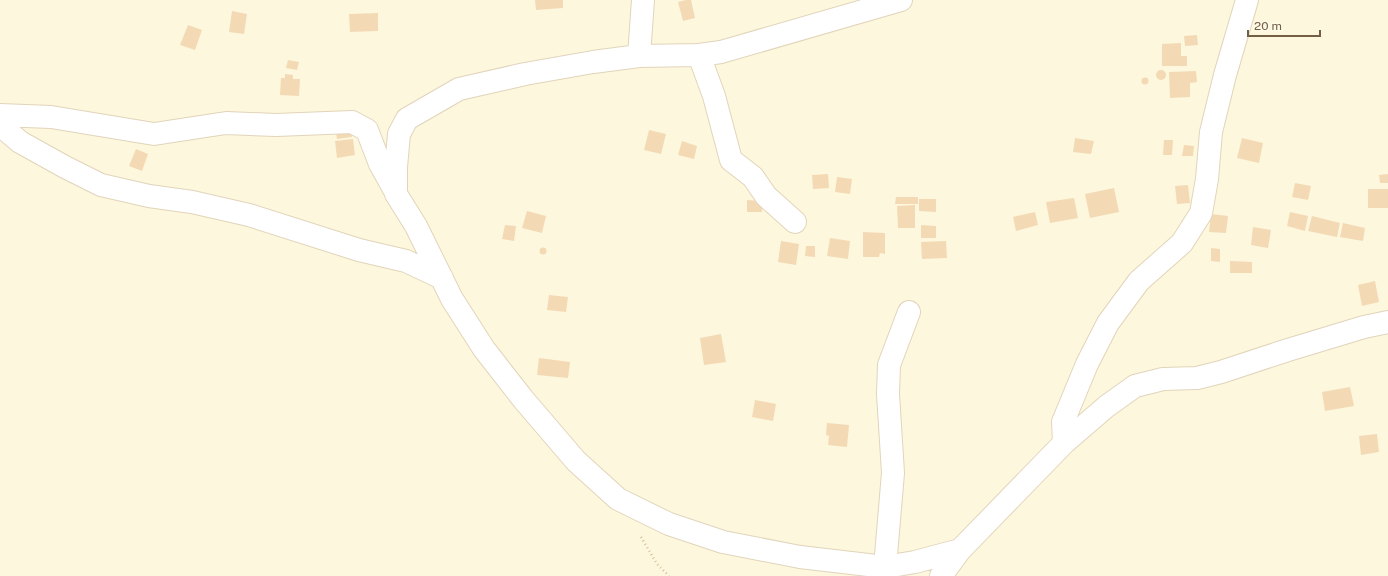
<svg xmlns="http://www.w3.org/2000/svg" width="1388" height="576" viewBox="0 0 1388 576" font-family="'Public Sans',sans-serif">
<rect width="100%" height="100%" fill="#fdf7de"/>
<path fill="#f3dab5" d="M535,0H563V8L536,10Z
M686,0H691L695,18L683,21L678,2Z
M232,11L247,14L244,34L229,32Z
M378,13V31L350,32L349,14Z
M188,25L202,30L195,50L180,45Z
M1197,35L1198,45L1185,46L1184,36Z
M1181,43V56H1187V66H1162V44Z
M288,60L299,62L297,70L286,68Z
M1156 75a5 5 0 1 1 10 0a5 5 0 1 1-10 0Z
M1196,71L1197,82L1190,83V97L1170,98L1169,72Z
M285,74L293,75V79H300L299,96L280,95L281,78H285Z
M1141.5 81a3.5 3.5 0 1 1 7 0a3.5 3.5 0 1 1-7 0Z
M351,130L352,137L337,139L336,132Z
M649,130L666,134L661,154L644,150Z
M1075,138L1094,141L1091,154L1073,152Z
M1242,138L1263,143L1259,163L1237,158Z
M353,139L355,155L337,158L335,141Z
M1164,140H1173L1172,155H1163Z
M682,141L697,146L694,159L678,155Z
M1184,145L1194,146L1193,156H1182Z
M136,149L148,154L142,171L129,166Z
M828,174L829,188L813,189L812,175Z
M1388,174V183H1380L1379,175Z
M837,177L852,179L850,194L835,192Z
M1295,183L1311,186L1308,200L1292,197Z
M1188,185L1190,203L1177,204L1175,186Z
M1114,188L1119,212L1090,218L1085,194Z
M1368,189H1388V208H1368Z
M896,197H918V204H895Z
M1074,198L1078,218L1050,223L1046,202Z
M919,199H936V212L919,211Z
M747,200L762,201V212H747Z
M915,205V228H898L897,206Z
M527,211L546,216L542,233L522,228Z
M1035,212L1038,225L1016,231L1013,217Z
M1290,212L1308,216L1305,231L1287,226Z
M1211,214L1228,216L1226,233L1209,232Z
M1312,216L1340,223L1337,237L1308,231Z
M1343,223L1365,228L1363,241L1340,237Z
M505,225L516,226L514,241L502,239Z
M921,225L936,226V238H921Z
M1253,227L1271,230L1268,248L1251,245Z
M863,232L885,233V254L880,253L879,257H863Z
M830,238L850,241L848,259L827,256Z
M781,241L799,244L796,265L778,262Z
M946,241L947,258L922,259L921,242Z
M806,246H815V257L805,256Z
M539.5 251a3.5 3.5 0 1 1 7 0a3.5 3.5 0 1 1-7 0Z
M1211,248L1220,249V262L1211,261Z
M1230,261L1252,262V273H1230Z
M1375,281L1379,302L1362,306L1358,285Z
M549,295L568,297L566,312L547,310Z
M721,334L726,362L704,365L700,338Z
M539,358L570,362L568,378L537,375Z
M1350,387L1354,406L1325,411L1322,392Z
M755,400L776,404L773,421L752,417Z
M827,423L849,425L847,447L828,445L829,436L826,435Z
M1377,434L1379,452L1361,455L1359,436Z"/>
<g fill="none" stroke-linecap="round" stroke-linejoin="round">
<defs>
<path id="minor" d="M901,0L721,52L699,55L639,56L593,62L525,74L459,89L407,119L399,134L396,167V194L416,226L452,299L484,349L523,399L576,461L618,499L669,524L723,542L800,557L885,567L915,562L960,550
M699,55L714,96L731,160L753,177L766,196L795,222
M639,56L643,0
M0,115L51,117L154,134L226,123L276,125L352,122L367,130L380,164L395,191
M0,125L20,142L65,167L101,185L149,196L192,202L249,215L359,250L406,261L442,278
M1064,443L1063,422L1087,364L1108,323L1139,281L1182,243L1201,213L1207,179L1211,132L1225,75L1247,0
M885,567L893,473L888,394L889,365L909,312
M941,576L960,550L1064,443L1107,406L1135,386L1163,379L1197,378L1221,372L1288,350L1364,327L1388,322"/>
</defs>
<use href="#minor" stroke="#e1d4ba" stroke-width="24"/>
<path stroke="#d7bd99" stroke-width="2.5" stroke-dasharray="1 3" stroke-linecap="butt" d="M641,537L657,564L669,576"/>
<use href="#minor" stroke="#fff" stroke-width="22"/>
</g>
<path d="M1248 30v6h72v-6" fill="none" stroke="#735f46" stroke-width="2"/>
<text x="1254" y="30" font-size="12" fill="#735f46" stroke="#fffae5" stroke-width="3" paint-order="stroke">20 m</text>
</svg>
